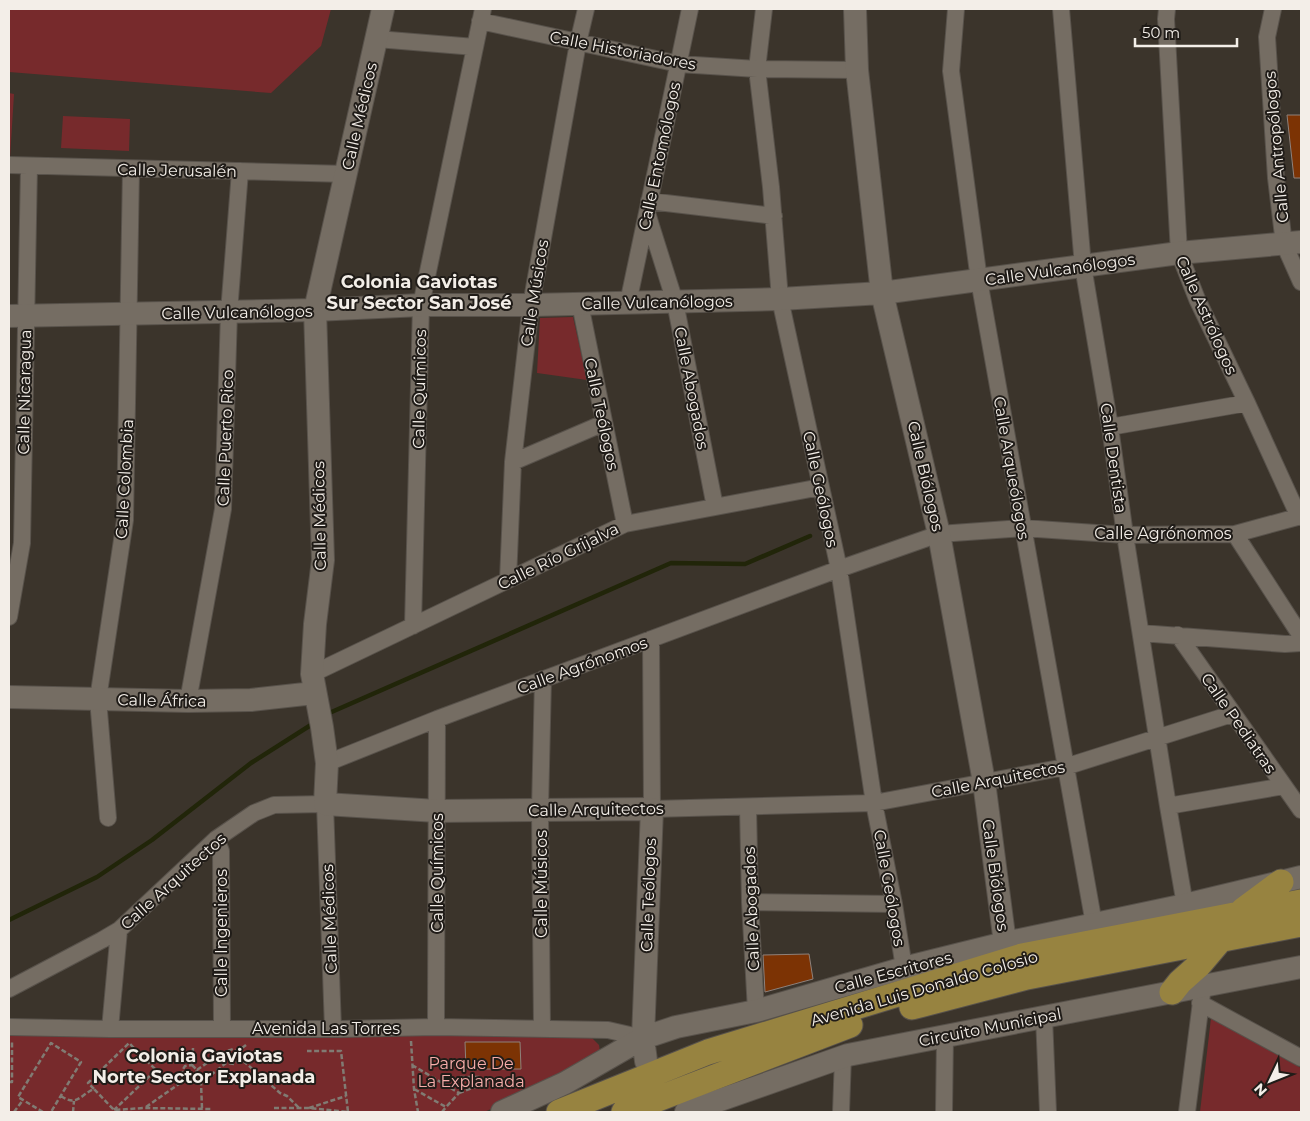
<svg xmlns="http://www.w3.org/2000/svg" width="1310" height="1121" viewBox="0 0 1310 1121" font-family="Montserrat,sans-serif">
<rect width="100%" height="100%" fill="#3b342b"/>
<path fill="#772a2c" d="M10,9H331L321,46L271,93L9,72Z
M9,93L14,94L10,158H9Z
M63,116L130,119L129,151L61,148Z
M573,317L587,380L537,373L540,318Z
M1211,1018L1301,1068V1112H1200Z
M9,1031L365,1032L591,1037L599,1045L600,1052L550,1084L484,1112H9Z"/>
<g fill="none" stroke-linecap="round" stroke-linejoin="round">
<path stroke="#212509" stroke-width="4.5" d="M327,714L671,563L745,564L810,536
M9,920L97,877L152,840L251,763L314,723"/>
</g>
<path fill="#7c3304" stroke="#8e817b" d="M1287,115H1301V178H1294Z
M809,954L813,979L765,992L763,955Z
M465,1042H520L521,1069H466Z"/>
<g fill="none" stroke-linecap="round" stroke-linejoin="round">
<defs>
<path id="street" d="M764,9L757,69L771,187L780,299L839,569L874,803L894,904L904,968
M956,9L951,71L979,280L1094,924
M1061,9L1083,266L1110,427L1125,535L1168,806L1185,905
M1167,9L1166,19L1179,253L1197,299L1247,403L1299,517
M1273,9L1267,37L1276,178L1284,244L1301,282
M480,21L679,64L757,69L857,70
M377,39L475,47
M9,165L346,174
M649,201L774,216
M647,213L675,302L715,507
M628,303L690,9
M580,304L625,524
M1110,427L1247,403
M513,462L604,423
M1235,534L1301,636
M508,580L513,462L531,305L578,43L586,9
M9,617L22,543L29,166
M413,626L421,305L483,9
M1141,633L1285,644L1301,643
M1178,635L1301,810
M651,639L652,809L874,803L1065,767L1232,714
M312,674L625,524L821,487
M188,701L223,509L229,312L240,171
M327,763L437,719L839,569L939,534L1023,528L1125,535L1235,534L1301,516
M1168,806L1284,786
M748,807L750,902L756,1011
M108,818L98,699L125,520L131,169
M216,839L221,851L222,1028
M750,902L894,904
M9,989L102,940L119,930L216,839L254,813L274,805L325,804L333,1029
M1200,1003L1301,1058
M1044,1017L1048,1112
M9,1027L110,1029H340L436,1027L608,1030L643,1038
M436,1027L437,719
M110,1029L119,930
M542,1029L540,810L543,679
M841,1112L843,1056
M944,1112L945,1036
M1187,1112L1203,986"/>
<path id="secondary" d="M383,9L315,310L323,560L315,624L312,674L322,727L327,763L325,804L437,811L652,809L643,1038L646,1061
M855,9L857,70L882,293L939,534L984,782L1005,943
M9,316L315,310L421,305H531L780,299L882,293L1179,253L1301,242
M9,697L188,701L251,700L314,693
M502,1112L565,1083L643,1038L676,1027L756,1011L904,968L1005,943L1185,905L1301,877
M686,1112L848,1055L1301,967"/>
<path id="primary" d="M1243,910L1281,882
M1172,992L1180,982L1199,965L1221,939
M912,1007L1027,977L1301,924
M559,1112L708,1052L1022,956L1301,902
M624,1112L850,1025"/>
</defs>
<use href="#street" stroke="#58524b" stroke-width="18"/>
<use href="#secondary" stroke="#58524b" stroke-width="24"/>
<use href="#primary" stroke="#58524b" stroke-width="27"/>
<path stroke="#817b73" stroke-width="2.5" stroke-dasharray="5 2.5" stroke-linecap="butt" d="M411,1041L414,1089L418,1112
M246,1045L237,1052L241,1059L280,1093L287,1096L299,1108
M193,1048L192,1065L185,1066L182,1071L186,1079L195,1078L201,1083
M226,1063L223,1057L227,1051L233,1049L237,1052
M192,1065L197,1070L195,1078
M412,1065L459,1093L446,1107L414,1089
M197,1070L211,1060L223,1057
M460,1077H479V1085
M9,1082H12V1040
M94,1089L88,1083L129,1043L156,1070L114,1110
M459,1093L489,1082
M61,1096C77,1107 80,1095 94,1089L114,1110L144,1108L212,1109
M146,1107L186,1079
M202,1108L201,1083L226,1063L234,1064L241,1059
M274,1108H308L348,1112L341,1051H307
M309,1108L346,1096
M14,1112L23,1100
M43,1112L18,1097L51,1043L81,1062L51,1112
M73,1112L74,1101
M442,1112L446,1107"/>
<use href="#street" stroke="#756d63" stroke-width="16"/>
<use href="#secondary" stroke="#756d63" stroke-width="22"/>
<use href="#primary" stroke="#978340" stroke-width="25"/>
</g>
<g text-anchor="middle" stroke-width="4" stroke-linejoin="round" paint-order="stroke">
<g font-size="16" fill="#f3eee8" stroke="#201c18">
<text transform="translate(623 50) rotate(11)" y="6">Calle Historiadores</text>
<text transform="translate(359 116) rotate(-77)" y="6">Calle Médicos</text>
<text transform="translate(1276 147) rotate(-95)" y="6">Calle Antropólogos</text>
<text transform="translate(659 156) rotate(-78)" y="6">Calle Entomólogos</text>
<text transform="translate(177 170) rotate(1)" y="6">Calle Jerusalén</text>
<text transform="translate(1060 269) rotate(-8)" y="6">Calle Vulcanólogos</text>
<text transform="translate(534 293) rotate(-81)" y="6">Calle Músicos</text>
<text transform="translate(657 302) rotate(-1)" y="6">Calle Vulcanólogos</text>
<text transform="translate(237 312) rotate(-1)" y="6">Calle Vulcanólogos</text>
<text transform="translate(1207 315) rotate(66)" y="6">Calle Astrólogos</text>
<text transform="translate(692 388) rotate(79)" y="6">Calle Abogados</text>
<text transform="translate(419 389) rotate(-89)" y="6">Calle Químicos</text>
<text transform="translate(24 392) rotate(-89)" y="6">Calle Nicaragua</text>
<text transform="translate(602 414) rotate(78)" y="6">Calle Teólogos</text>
<text transform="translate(225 438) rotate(-88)" y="6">Calle Puerto Rico</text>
<text transform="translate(1114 458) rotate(82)" y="6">Calle Dentista</text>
<text transform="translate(1012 468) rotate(80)" y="6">Calle Arqueólogos</text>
<text transform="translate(926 476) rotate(77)" y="6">Calle Biólogos</text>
<text transform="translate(124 479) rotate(-87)" y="6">Calle Colombia</text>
<text transform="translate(821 489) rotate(78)" y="6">Calle Geólogos</text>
<text transform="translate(319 516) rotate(-91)" y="6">Calle Médicos</text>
<text x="1163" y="539">Calle Agrónomos</text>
<text transform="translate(558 556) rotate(-26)" y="6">Calle Río Grijalva</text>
<text transform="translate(582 665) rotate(-20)" y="6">Calle Agrónomos</text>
<text transform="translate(162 700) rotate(1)" y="6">Calle África</text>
<text transform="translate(1239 723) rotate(55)" y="6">Calle Pediatras</text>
<text transform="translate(998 779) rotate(-11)" y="6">Calle Arquitectos</text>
<text transform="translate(596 809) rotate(-1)" y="6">Calle Arquitectos</text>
<text transform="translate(437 873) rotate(-90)" y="6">Calle Químicos</text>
<text transform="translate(996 875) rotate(82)" y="6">Calle Biólogos</text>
<text transform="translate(173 881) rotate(-42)" y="6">Calle Arquitectos</text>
<text transform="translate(541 884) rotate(-90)" y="6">Calle Músicos</text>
<text transform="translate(890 888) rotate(80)" y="6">Calle Geólogos</text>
<text transform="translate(648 895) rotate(-88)" y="6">Calle Teólogos</text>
<text transform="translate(751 909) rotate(-92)" y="6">Calle Abogados</text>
<text transform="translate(329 919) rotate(-92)" y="6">Calle Médicos</text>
<text transform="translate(221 933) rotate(-90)" y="6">Calle Ingenieros</text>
<text transform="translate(893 972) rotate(-15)" y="6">Calle Escritores</text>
<text transform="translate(924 988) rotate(-16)" y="6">Avenida Luis Donaldo Colosio</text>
<text transform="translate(990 1027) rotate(-11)" y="6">Circuito Municipal</text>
<text x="326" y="1034">Avenida Las Torres</text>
</g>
<g font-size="16" fill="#f7adaa" stroke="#201c18">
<text x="471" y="1069">Parque De<tspan x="471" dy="18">La Explanada</tspan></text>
</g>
<g font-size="18" font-weight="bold" fill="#f3eee8" stroke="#201c18">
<text x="419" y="288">Colonia Gaviotas<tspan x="419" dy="21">Sur Sector San José</tspan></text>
<text x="204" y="1062">Colonia Gaviotas<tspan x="204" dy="21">Norte Sector Explanada</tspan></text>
</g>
</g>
<rect width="1310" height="1121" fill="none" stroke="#f3eee8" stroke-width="20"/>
<g transform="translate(1270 1081) rotate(227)" stroke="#201c18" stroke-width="4" paint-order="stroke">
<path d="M0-4L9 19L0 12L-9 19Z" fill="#f3eee8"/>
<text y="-8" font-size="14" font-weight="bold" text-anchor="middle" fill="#f3eee8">N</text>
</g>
<path d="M1135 38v8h102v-8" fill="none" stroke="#f3eee8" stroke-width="2.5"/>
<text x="1142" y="38" font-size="15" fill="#f3eee8" stroke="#201c18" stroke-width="4" paint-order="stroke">50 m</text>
</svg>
